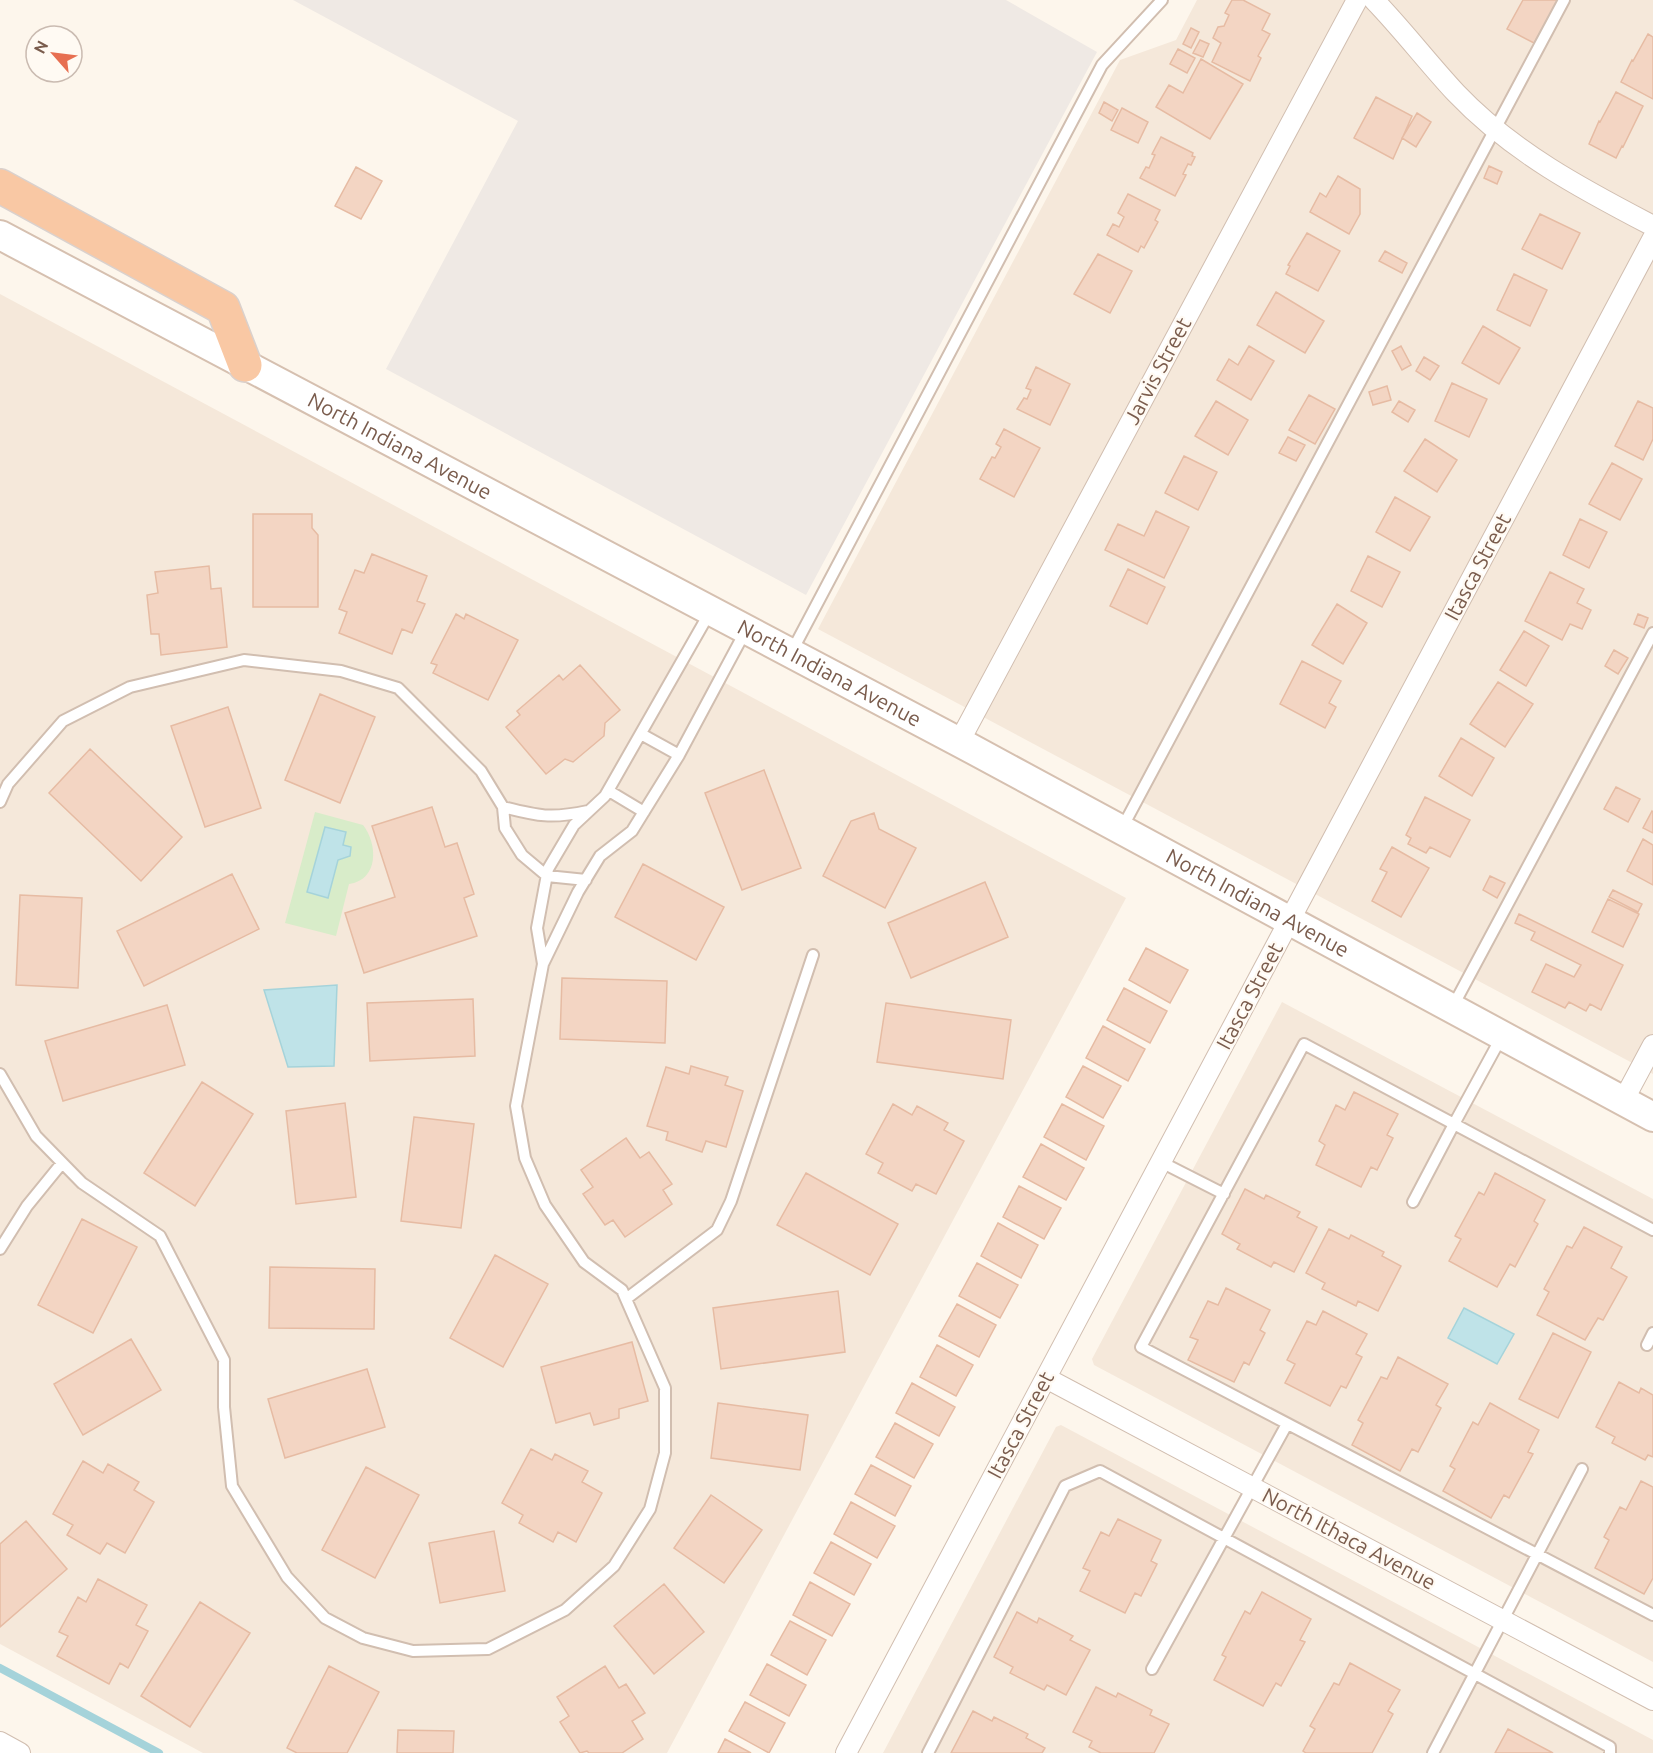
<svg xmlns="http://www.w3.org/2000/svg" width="1653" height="1753" viewBox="0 0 1653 1753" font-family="Ubuntu,sans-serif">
<rect width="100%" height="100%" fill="#fdf6ec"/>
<path fill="#f5e8da" d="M1197,0H1653V1074L818,629L1120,60L1176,40Z
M0,294L1126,898L667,1753H203L0,1644Z
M1282,1002L1653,1199V1662L1094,1365L1092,1359Z
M1061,1425L1653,1740V1753H883L1056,1427Z"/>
<path fill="#efe9e4" d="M293,0H1006L1097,52L806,595L386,369L518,121Z"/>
<path fill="#d8ecc9" d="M315,812L363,825C378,844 379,880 349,884L336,936L285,923Z"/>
<path fill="#bfe3e8" stroke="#a5d3da" stroke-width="1.5" d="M325,827L346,832L343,845L351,847L350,856L338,860L328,898L307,892Z
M337,985L334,1066L288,1067L264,990Z
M1464,1308L1514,1334L1497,1364L1448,1338Z"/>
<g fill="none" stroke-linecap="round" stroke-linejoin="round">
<path stroke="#a5d3da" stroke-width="8" d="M0,1668L159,1753"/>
</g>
<path fill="#f3d5c3" stroke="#e6bba3" stroke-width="1.5" d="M1232,0H1243L1270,14L1262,30L1270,34L1258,56L1261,58L1250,81L1212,62L1221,43L1213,38L1218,27L1224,26L1229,15L1225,13Z
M1523,0H1558L1534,43L1507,29Z
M1191,28L1199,32L1191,48L1183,44Z
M1648,34L1653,37V99L1621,82L1632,60L1633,61Z
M1200,40L1209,44L1203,57L1193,53Z
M1178,49L1195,58L1187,73L1170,64Z
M1201,59L1243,84L1210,139L1156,107L1169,85L1183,93Z
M1616,92L1643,106L1623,147L1622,146L1616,158L1589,144L1599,121L1600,122Z
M1376,97L1412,116L1393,159L1354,138Z
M1104,102L1118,110L1112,121L1099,113Z
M1122,108L1148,122L1138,143L1111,130Z
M1417,113L1431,122L1416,147L1402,138Z
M1161,137L1193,153L1192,156L1195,157L1191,165L1188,164L1183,174L1186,175L1175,196L1140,178L1146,167L1149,168L1155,155L1152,154Z
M1489,166L1502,172L1497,184L1484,178Z
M356,167L382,181L361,219L335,206Z
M1338,176L1360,189V214L1349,234L1310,212L1320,193L1326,197Z
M1128,194L1160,210L1155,220L1158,222L1144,248L1141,246L1138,252L1107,235L1113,224L1119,227L1124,217L1118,213Z
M1540,214L1580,233L1562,269L1522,249Z
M1307,233L1340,251L1318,291L1286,274L1290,266L1288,265Z
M1385,251L1407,263L1402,273L1379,261Z
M1098,254L1132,271L1110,313L1074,294Z
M1514,274L1547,290L1530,326L1497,310Z
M1276,292L1324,321L1305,353L1257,325Z
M1483,326L1520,348L1499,384L1462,363Z
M1249,346L1274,361L1251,400L1217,380L1229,359L1238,365Z
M1401,346L1411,365L1402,370L1392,351Z
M1424,357L1439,366L1430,380L1416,371Z
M1036,367L1070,384L1050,425L1017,409L1024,398L1027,399L1031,390L1026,388Z
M1452,383L1487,399L1469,437L1435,421Z
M1387,386L1391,400L1373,405L1369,392Z
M1309,395L1335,409L1315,444L1289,430Z
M1216,401L1248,420L1228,455L1195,436Z
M1399,401L1415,410L1408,422L1392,412Z
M1638,401L1653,408V439L1643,460L1615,446Z
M1004,429L1040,448L1014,497L980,479L992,457L995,458L1001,447L996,444Z
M1288,437L1305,445L1296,461L1279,453Z
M1425,439L1457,460L1437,492L1404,471Z
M1184,456L1217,472L1198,510L1165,493Z
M1612,463L1642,479L1620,520L1589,504Z
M1395,497L1430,517L1410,551L1376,532Z
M1156,511L1189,527L1164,578L1105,550L1118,524L1144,536Z
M253,514H312V528L318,535V607H253Z
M1580,519L1607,532L1589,568L1563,555Z
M372,554L427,576L417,601L425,604L412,633L402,629L392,654L339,633L347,612L339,609L355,570L364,573Z
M1368,556L1400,572L1382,607L1351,591Z
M209,566L211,589L221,588L227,647L161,655L159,634H151L147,595L158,593L155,572Z
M1128,569L1165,587L1147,624L1110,606Z
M1550,572L1584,589L1577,603L1591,610L1582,629L1570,624L1562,640L1525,621Z
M1337,604L1367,623L1343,664L1312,645Z
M456,614L464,619L466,614L518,640L488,700L433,673L437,665L431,663Z
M1638,614L1648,618L1644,628L1634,624Z
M1524,631L1549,646L1526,686L1500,670Z
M1614,650L1628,658L1618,674L1605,666Z
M1302,661L1341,681L1329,703L1336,707L1325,728L1280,704Z
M580,665L620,710L605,723L604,736L573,762L565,759L546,774L506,727L520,715L517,711L559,675L563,680Z
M1498,682L1533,704L1505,747L1470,724Z
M320,694L375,717L340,803L285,780Z
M228,707L261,808L205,827L171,726Z
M1461,738L1494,758L1472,796L1439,776Z
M90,749L182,837L141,881L49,793Z
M764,770L801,868L742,890L705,793Z
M1616,787L1640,799L1628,822L1604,809Z
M1425,797L1470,820L1450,857L1430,847L1426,853L1408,844L1411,838L1406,835Z
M432,807L445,847L457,843L474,894L464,898L477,936L364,973L345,913L395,897L372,826Z
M1652,811L1653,812V833L1643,828Z
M874,813L879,829L916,848L885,908L823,876L851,821Z
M1643,839L1653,845V885L1627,871Z
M1392,847L1429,868L1401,917L1372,901L1387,872L1380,869Z
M643,864L724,907L696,960L615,917Z
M232,874L259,929L144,986L117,931Z
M1490,876L1505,883L1497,898L1483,890Z
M985,882L1008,937L911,978L888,923Z
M1613,890L1642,904L1638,912L1609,897Z
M20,895L82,898L78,988L16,985Z
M1608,899L1639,914L1623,947L1592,932Z
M1519,914L1623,965L1601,1010L1590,1004L1586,1011L1569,1002L1565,1008L1532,992L1546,964L1574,977L1581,965L1531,940L1535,932L1515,923Z
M1146,948L1188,970L1170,1003L1129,980Z
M562,978L667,981L665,1043L560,1039Z
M1124,988L1167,1011L1150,1043L1107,1020Z
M473,999L475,1056L370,1061L367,1003Z
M886,1003L1011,1020L1003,1079L877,1062Z
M167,1005L185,1065L63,1101L45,1041Z
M1103,1026L1145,1049L1128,1081L1086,1058Z
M691,1066L728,1077L725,1085L743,1091L726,1147L706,1141L702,1152L666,1140L668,1132L647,1126L666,1067L689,1074Z
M1083,1066L1121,1086L1103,1118L1066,1097Z
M202,1082L253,1114L195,1206L144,1173Z
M1354,1092L1398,1114L1387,1135L1393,1138L1377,1170L1371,1167L1361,1187L1316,1165L1325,1145L1319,1141L1336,1105L1345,1110Z
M345,1103L356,1197L296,1204L286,1111Z
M893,1104L912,1115L917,1106L948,1123L944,1130L964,1141L936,1194L916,1184L912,1191L878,1173L883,1163L866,1154Z
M1062,1104L1104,1126L1086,1160L1044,1137Z
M414,1117L474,1124L461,1228L401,1221Z
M626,1138L640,1158L649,1152L672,1184L663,1190L672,1204L625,1237L613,1220L605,1225L583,1194L593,1187L581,1170Z
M1041,1144L1084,1168L1066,1200L1023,1177Z
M806,1173L898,1224L870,1275L777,1225Z
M1495,1173L1545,1200L1534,1221L1538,1224L1515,1267L1510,1264L1497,1287L1449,1261L1461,1239L1455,1236L1479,1192L1484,1195Z
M1019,1186L1061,1208L1044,1239L1003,1217Z
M1245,1189L1264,1199L1266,1195L1300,1212L1297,1217L1317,1227L1294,1272L1274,1262L1271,1267L1237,1249L1240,1244L1222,1234Z
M82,1219L137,1247L93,1333L38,1305Z
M998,1223L1038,1245L1021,1278L981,1256Z
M1584,1227L1622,1247L1611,1268L1627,1277L1603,1320L1598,1318L1585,1340L1537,1315L1549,1292L1544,1289L1567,1246L1572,1248Z
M1329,1229L1349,1239L1351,1235L1384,1252L1382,1256L1401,1266L1378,1311L1358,1301L1356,1306L1322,1289L1325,1283L1306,1273Z
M495,1255L548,1284L503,1367L450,1338Z
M977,1263L1018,1285L1000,1318L959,1296Z
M270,1267L375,1269L374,1329L269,1328Z
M1226,1288L1270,1310L1260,1330L1265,1333L1249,1365L1244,1362L1234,1382L1188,1360L1198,1340L1190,1337L1208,1301L1218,1305Z
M838,1291L845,1352L721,1369L713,1308Z
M957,1304L996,1325L979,1357L939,1336Z
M1323,1311L1367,1334L1356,1354L1362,1357L1346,1388L1341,1386L1330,1406L1285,1383L1295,1364L1287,1360L1307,1321L1316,1325Z
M1553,1333L1591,1352L1558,1418L1519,1399Z
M131,1339L161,1390L83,1435L54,1384Z
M632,1342L648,1401L619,1409V1418L594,1425L590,1413L556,1423L541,1367Z
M937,1345L973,1365L956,1396L920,1377Z
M1398,1357L1448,1384L1436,1405L1441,1408L1418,1452L1412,1449L1400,1471L1352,1445L1363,1423L1358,1420L1381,1377L1387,1379Z
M367,1369L385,1427L285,1458L268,1399Z
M1619,1382L1639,1393L1641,1388L1653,1395V1457L1648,1455L1645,1460L1612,1443L1615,1437L1596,1427Z
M912,1383L955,1407L939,1436L896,1413Z
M718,1403L808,1415L800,1470L711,1458Z
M1490,1403L1539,1430L1528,1452L1533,1454L1509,1498L1504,1495L1491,1518L1443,1491L1455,1469L1450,1466L1473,1422L1478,1425Z
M895,1423L933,1444L914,1478L876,1457Z
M531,1449L552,1460L555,1454L588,1471L582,1482L602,1493L576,1542L558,1532L553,1542L519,1523L523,1515L502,1503Z
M83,1461L103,1473L108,1464L139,1482L134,1490L154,1502L125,1553L107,1543L100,1554L67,1535L73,1525L53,1514Z
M871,1465L911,1486L895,1516L855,1494Z
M366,1467L419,1495L375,1578L322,1550Z
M1641,1481L1653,1487V1578L1644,1594L1595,1568L1609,1540L1604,1537L1620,1507L1626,1510Z
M711,1495L762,1530L724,1583L674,1548Z
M851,1502L895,1526L877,1558L834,1534Z
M1118,1519L1161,1540L1151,1561L1157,1564L1141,1596L1135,1593L1125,1613L1080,1591L1090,1571L1083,1568L1101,1532L1109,1536Z
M26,1521L67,1569L0,1627V1544Z
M494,1531L505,1591L440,1603L429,1543Z
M831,1542L871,1564L854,1595L814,1573Z
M98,1579L147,1605L136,1625L148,1631L128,1668L120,1663L109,1684L57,1656L68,1636L59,1632L78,1597L86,1602Z
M810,1582L850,1604L832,1636L793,1615Z
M664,1584L704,1632L654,1674L614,1626Z
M1262,1592L1311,1619L1300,1640L1305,1642L1281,1686L1276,1683L1263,1706L1214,1680L1226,1657L1222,1655L1245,1611L1250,1614Z
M200,1602L250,1633L190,1727L141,1696Z
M1017,1612L1037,1623L1039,1618L1073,1636L1070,1640L1090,1650L1066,1695L1047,1685L1044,1690L1010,1673L1013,1667L994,1657Z
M790,1621L826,1640L807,1675L771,1655Z
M1350,1663L1400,1690L1388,1711L1393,1714L1372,1753H1306L1303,1751L1315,1729L1310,1726L1334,1683L1339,1685Z
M767,1664L806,1685L789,1716L750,1695Z
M329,1666L379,1692L347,1753H297L287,1748Z
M605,1666L619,1688L626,1684L645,1713L632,1721L643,1739L622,1753H589L587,1751L580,1753L560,1722L569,1716L557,1697Z
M1096,1687L1116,1697L1118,1693L1152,1710L1150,1715L1169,1724L1154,1753H1101L1089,1747L1092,1741L1073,1732Z
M745,1702L785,1723L769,1753L729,1731Z
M973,1711L992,1721L994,1717L1028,1734L1026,1738L1045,1748L1042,1753H951Z
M1508,1729L1553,1753H1495Z
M398,1730L454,1731L453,1753H397Z
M725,1739L751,1753H718Z"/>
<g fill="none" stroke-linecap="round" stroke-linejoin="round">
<defs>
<path id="service" d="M791,653L1102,65L1162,0
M641,734L679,755
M609,791L644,812
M0,802L8,784L63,721L130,687L244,660L341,671L398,688L481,771L503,807L505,828L522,855L547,876L586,880
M503,807C538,816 551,819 588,811
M1121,830L1564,0
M543,964L537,928L548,869L574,825L605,796L710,612
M1452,1008L1653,633
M1502,1036L1454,1124L1304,1044L1141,1347L1653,1615
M0,1074L36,1136L82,1183L160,1236L224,1360V1407L232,1486L287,1577L325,1618L363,1638L413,1651L488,1649L565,1610L614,1566L650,1509L665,1453V1388L622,1290L584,1262L545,1205L525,1158L516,1106L543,964L578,892L600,856L632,831L679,755L746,630
M1161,1162L1224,1194
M1413,1202L1454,1124L1653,1230
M0,1249L27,1206L62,1163
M626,1299L717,1230L731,1201L813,955
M1647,1345L1653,1333
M1152,1669L1287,1424
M928,1753L1065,1486L1100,1471L1610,1747V1753
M1433,1753L1582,1469"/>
<path id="minor" d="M1374,0C1403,30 1428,63 1456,93C1512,152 1582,189 1653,226
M959,742L1357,0
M1623,1101L1653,1045
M1046,1378L1653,1700
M0,1742L20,1753
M846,1753L1653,238"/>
<g id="secondary">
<path id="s1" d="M0,235L959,742L1653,1117"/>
</g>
<path id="trunk" d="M0,186L223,308L245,365"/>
</defs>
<use href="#service" stroke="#d1beb0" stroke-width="14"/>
<use href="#minor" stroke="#d1beb0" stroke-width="22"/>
<use href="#secondary" stroke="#d6c0b0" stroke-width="32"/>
<use href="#trunk" stroke="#dad1cd" stroke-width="36"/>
<use href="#service" stroke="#fff" stroke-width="10"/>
<use href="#minor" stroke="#fff" stroke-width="20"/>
<use href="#secondary" stroke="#fff" stroke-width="28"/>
<use href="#trunk" stroke="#f9c8a4" stroke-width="33"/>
</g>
<g text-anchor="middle" stroke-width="4.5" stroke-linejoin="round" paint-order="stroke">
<g font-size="21" fill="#7a5c4d" stroke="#fffaf3">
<text transform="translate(1158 371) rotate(-62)" y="7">Jarvis Street</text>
<text dy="7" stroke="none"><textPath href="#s1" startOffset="452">North Indiana Avenue</textPath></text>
<text transform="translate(1478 567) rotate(-62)" y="7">Itasca Street</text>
<text dy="7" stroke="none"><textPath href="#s1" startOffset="938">North Indiana Avenue</textPath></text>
<text dy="7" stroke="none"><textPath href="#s1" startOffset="1424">North Indiana Avenue</textPath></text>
<text transform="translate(1250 996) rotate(-62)" y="7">Itasca Street</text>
<text transform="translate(1021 1425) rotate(-62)" y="7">Itasca Street</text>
<text transform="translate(1349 1539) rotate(28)" y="7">North Ithaca Avenue</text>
</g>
</g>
<g transform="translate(54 54) rotate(298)"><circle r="28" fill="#fffaf3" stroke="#cabbb1" stroke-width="1.5"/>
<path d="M0-4.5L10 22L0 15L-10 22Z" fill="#e76f51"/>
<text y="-9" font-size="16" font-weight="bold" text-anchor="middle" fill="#7a5c4d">N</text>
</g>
</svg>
